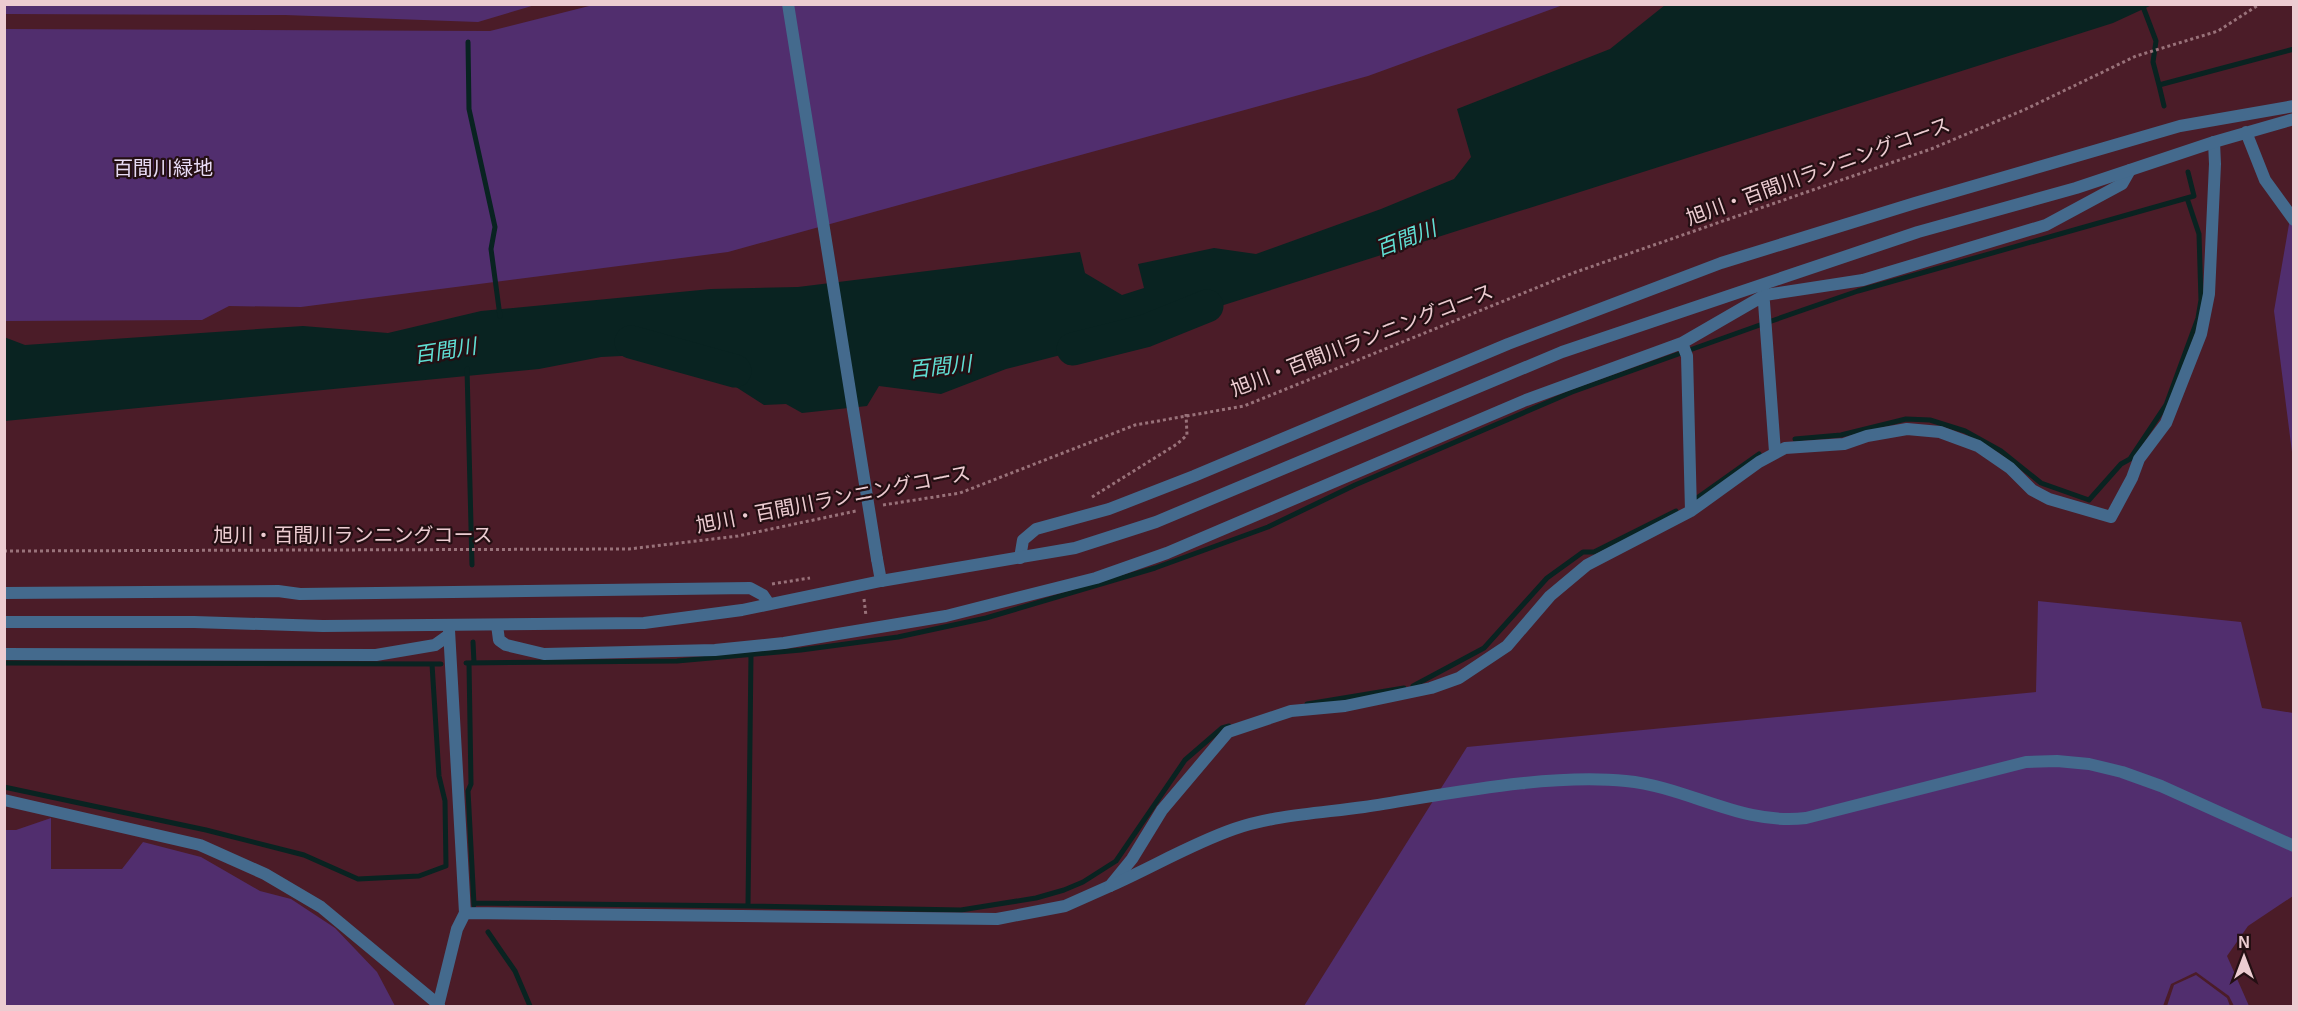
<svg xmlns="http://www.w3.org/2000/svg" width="2298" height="1011" viewBox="0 0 2298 1011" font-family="Arial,'Noto Sans JP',sans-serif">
<rect width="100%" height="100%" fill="#4b1c28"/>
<path fill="#512e6e" d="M5,4H535V5L478,22L285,15L5,14Z
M597,4L1563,5L1368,76L728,252L301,307L229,306L202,320L5,321L4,29L490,31Z
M2293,201V460L2274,311Z
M2038,601L2241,622L2262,708L2293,713V896L2248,926L2227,956L2249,1006H2234L2229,996L2196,972L2171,984L2163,1006H1304L1467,747L2036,692Z
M51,818V869H122L143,842L201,857L260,891L291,899L335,928L377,972L395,1006H5V830H16Z
M2196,975L2227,998L2230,1006H2167L2174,985Z"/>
<path fill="#092321" d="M1665,5H2152L2113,23L1088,348L1006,369L941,394L879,386L867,406L802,413L786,404L764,405L683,353L601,357L539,369L5,421L4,337L25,345L303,326L388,333L481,311L711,289L798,287L1080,252L1085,273L1122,295L1144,288L1138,264L1214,248L1256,254L1381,209L1454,179L1471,157L1457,109L1610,49Z"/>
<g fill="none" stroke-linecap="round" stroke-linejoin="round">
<path stroke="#092321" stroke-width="5" d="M2142,4L2156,41L2153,62L2159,85
M468,42L469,109L495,227L491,249L500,316
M2164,106L2159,85L2294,49
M467,369L472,565
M1795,439L1841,435L1906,419L1930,420L1965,431L2001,451L2041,483L2089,500L2121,464L2130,459L2166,405L2198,318L2201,300L2199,234L2187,198
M1697,498L1759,454
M473,642L474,663
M4,663L441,664
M466,663L677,661L801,650L898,637L986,618L1155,568L1268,527L1355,485L1572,392L1757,326L1858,291L2194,196L2188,172
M469,663L471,784L468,791L474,905
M1413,686L1484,648L1547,578L1583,552H1594L1676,511
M1307,704L1404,688
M4,787L206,830L304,855L358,879L419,876L446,866L445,801L439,776L432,664
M474,903L748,906L751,654
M748,906L961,910L1036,898L1064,890L1083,882L1116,861L1185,760L1222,728L1229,726
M488,932L515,971L530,1006"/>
<path stroke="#092321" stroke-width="33" d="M631,342L735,371
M1073,349L1145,331L1207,306"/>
<path stroke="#99727a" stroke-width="3" stroke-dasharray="3 3" stroke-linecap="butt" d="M1092,497L1177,444L1187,435L1186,414
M883,505L960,493L1135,425L1244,406L1573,273L1931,149L2026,109L2136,56L2218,31L2260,4
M4,551L629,549L738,536L856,511
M772,584L810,578
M864,599L866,616"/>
<path stroke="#446a8d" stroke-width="12" d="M1763,289L1775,452
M1682,343L1687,356L1691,511
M1020,558L1023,540L1036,529L1109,509L1194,476L1508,344L1721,263L1915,203L2180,126L2294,106
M877,559L881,581
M4,593L278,591L300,594L750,588L763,595L769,604
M497,625L499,640L506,645L544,654L715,650L784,643L946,616L1096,578L1167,553L1526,400L1682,343L1765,295L1863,280L2046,225L2122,184L2130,170
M4,654L376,655L435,645L449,635
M4,800L200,845L265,874L321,907L439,1005
M465,913L997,919L1065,906L1110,886L1132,859L1162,810L1228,732L1291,711L1345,706L1431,688L1459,678L1507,646L1550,596L1587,565L1691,511L1759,462L1785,448L1844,444L1867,436L1907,429L1940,432L1978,446L2010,468L2032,490L2049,499L2111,517L2132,478L2139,459L2166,423L2201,334L2209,294L2215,164L2214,142
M438,1006L457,929L465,913L449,630"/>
<path stroke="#446a8d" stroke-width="12" d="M2246,132L2265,180L2294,220
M4,622H194L323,626L644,623L742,610L881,581L1075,548L1156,522L1562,352L1918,232L2076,188L2214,142L2294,119
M1110,886C1151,868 1191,844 1234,829C1274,815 1321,813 1364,807C1444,795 1546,773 1626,781C1688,787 1742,826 1806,818L2026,762L2057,761L2089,764L2122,772L2161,786L2294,846"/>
<path stroke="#446a8d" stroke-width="12" d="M788,4L877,559"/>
</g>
<g text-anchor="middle" stroke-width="4.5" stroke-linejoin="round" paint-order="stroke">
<g font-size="20" fill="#e7daf4" stroke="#240f13">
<text x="163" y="175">百間川緑地</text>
</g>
<g font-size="20" fill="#ecccd1" stroke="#240f13">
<text transform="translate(1818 171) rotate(-20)" y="7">旭川・百間川ランニングコース</text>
<text transform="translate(1362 340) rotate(-21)" y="7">旭川・百間川ランニングコース</text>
<text transform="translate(833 499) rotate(-11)" y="7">旭川・百間川ランニングコース</text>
<text x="353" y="542">旭川・百間川ランニングコース</text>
</g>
<g font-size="21" font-style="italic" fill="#60ded3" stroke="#240f13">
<text transform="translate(1406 239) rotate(-21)" y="7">百間川</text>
<text transform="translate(445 351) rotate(-9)" y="7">百間川</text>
<text transform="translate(940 367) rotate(-6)" y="7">百間川</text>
</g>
</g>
<rect width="2298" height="1011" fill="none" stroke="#ecccd1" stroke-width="12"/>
<g transform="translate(2244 957)" stroke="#240f13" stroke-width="4.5" paint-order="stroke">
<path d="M0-4.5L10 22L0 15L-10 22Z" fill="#ecccd1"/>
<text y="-9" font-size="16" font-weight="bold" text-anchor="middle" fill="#ecccd1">N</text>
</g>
</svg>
